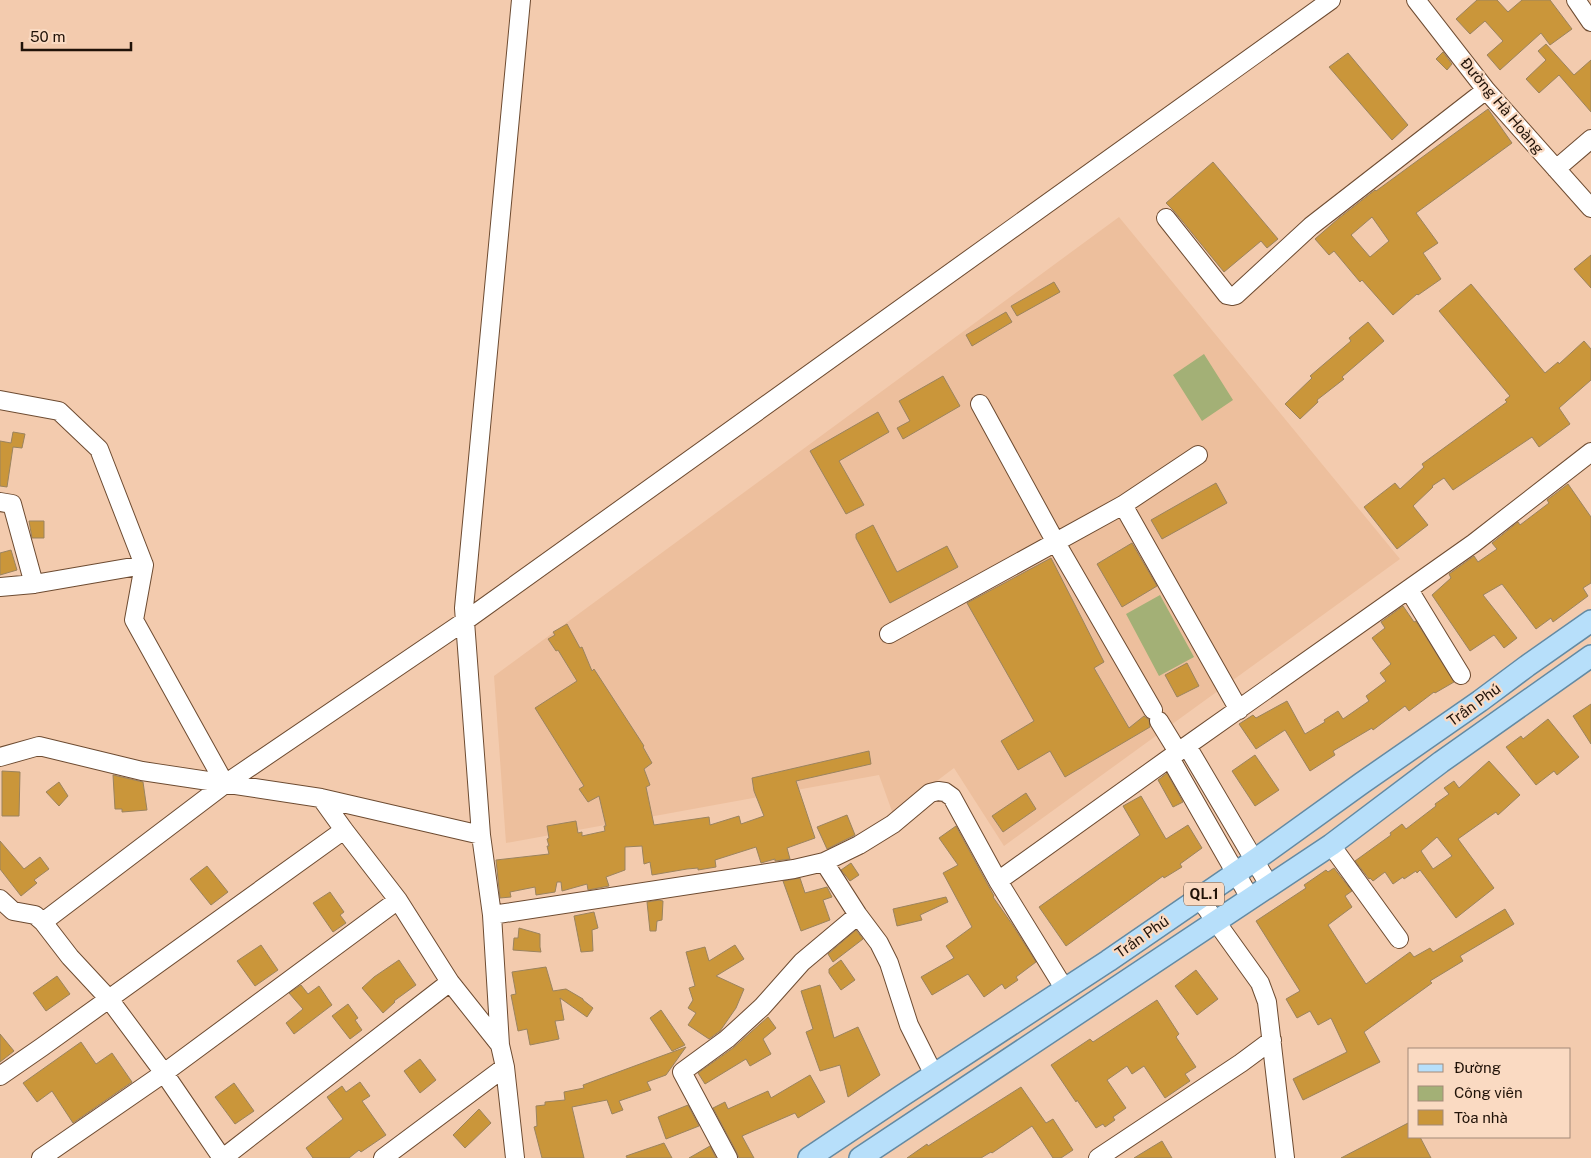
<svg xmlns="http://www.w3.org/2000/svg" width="1591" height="1158" viewBox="0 0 1591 1158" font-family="'Public Sans',sans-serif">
<rect width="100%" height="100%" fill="#f3cbae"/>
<path fill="#edbf9d" d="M1119,217L1400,559L1004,846L954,768L893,814L879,775L506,843L494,676Z"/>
<path fill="#a3b076" d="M1204,354L1233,400L1202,421L1173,375Z
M1160,595L1194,657L1159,676L1126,614Z"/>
<path fill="#ca963a" stroke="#9b835e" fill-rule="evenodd" d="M1477,0H1497L1508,12L1522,0H1550L1572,29L1550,45L1541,33L1500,70L1487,55L1503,41L1485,21L1470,34L1456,19Z
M1546,44L1574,75L1591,60V112L1559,75L1539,93L1526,79L1546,60L1538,51Z
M1443,52L1452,64L1447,70L1436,59Z
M1348,53L1408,125L1392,140L1329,67Z
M1488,109L1512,143L1416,213L1438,243L1423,253L1441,279L1418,295L1417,294L1393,315L1362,280L1360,282L1334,251L1329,255L1315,239L1339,218L1375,190L1376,191ZM1372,217L1389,241L1370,257L1351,235Z
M1213,162L1278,239L1267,248L1261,241L1224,272L1174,211L1166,203Z
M1591,255V288L1574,269Z
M1054,282L1060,292L1017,316L1011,306Z
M1471,284L1545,373L1558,362L1559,364L1584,341L1591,349V380L1559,408L1570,424L1539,447L1532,437L1453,490L1444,478L1432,486L1433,487L1413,506L1428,525L1397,549L1364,507L1395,483L1400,489L1424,467L1422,464L1507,402L1505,400L1510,396L1439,311Z
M1006,312L1012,322L972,346L966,335Z
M1368,322L1384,341L1342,377L1344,379L1317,400L1318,402L1300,419L1285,404L1312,378L1310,376L1351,341L1349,338Z
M943,376L960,406L903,439L897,428L910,421L899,401Z
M878,412L889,432L839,461L864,505L846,514L810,451Z
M13,432L25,434L22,448L13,447L7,487L0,486V441L11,443Z
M1216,483L1227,503L1162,539L1151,520Z
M1568,484L1591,517V583L1583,588L1588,596L1553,622L1551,618L1536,629L1502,584L1483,595L1517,638L1504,648L1494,635L1470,651L1432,595L1451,578L1449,574L1474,556L1478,562L1497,549L1492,543L1518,522L1520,525L1549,503L1547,500Z
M29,521H44V538H32Z
M873,525L897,572L947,546L958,567L890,603L856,538V534Z
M1132,543L1157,586L1122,607L1097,564Z
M11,550L17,570L0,575V553Z
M1051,558L1104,662L1094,668L1129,728L1144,716L1149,720L1150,727L1065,777L1050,751L1018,770L1001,741L1034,721L967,603Z
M1403,606L1414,622L1416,621L1454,682L1435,693L1434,692L1409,711L1405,706L1373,730L1372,728L1333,751L1335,755L1310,771L1285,730L1256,749L1239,724L1253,715L1256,718L1287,701L1305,734L1325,722L1324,720L1338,711L1343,719L1369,701L1366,696L1386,681L1380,673L1391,664L1372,638L1385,628L1381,622Z
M567,624L580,648L582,647L592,671L594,669L644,746L643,747L652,763L644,769L650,785L646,787L654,825L709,817L710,825L739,816L741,824L764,816L754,791L752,778L869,751L871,764L796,781L815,838L787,848L790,859L775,861V859L761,863L756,847L715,860L716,867L698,870V868L687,869L652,875L650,862L644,864L642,846L625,847V870L606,877L609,886L588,890L587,884L562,891L561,882H557L555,892L536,895L535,887L510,892L511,897L500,898L496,860L549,854L547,846H549L547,839L549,838L547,826L576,821L578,833L582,832V836L605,831L604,826H606L599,796L588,802L579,789L584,786L535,708L577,681L558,650L556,651L548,639L555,635L553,632Z
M1187,663L1199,686L1177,697L1165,675Z
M1591,704V744L1573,716Z
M1548,719L1579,757L1557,775L1554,771L1536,785L1506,747L1521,736L1523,739Z
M1255,755L1279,790L1255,806L1232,771Z
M1489,761L1520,795L1498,815L1496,812L1458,839L1494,888L1456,918L1420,870L1417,873L1416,871L1404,879L1403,877L1393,884L1385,872L1373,881L1370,878L1369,879L1355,861L1391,835L1390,833L1402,824L1406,829L1436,806L1435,804L1449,794L1444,788L1454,781L1459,788ZM1437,837L1452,856L1433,869L1421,851Z
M2,771L20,772L19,816H2Z
M1167,773L1183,802L1173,807L1158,780Z
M113,775L143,782L147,810L122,812V809H115Z
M59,782L68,796L59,806L46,792Z
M1026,793L1036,809L1003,832L992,816Z
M1141,796L1166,839L1188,825L1202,848L1180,864L1182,867L1164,878L1163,876L1066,946L1039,907L1140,835L1123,806Z
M847,815L855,835L827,849L817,827Z
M956,826L994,896L993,897L1012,924L1036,962L1016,977L1018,980L1005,989L1002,984L984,997L968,974L932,995L921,977L954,958L946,946L972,927L943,873L958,865L939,838Z
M0,841L24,869L40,857L49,869L34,880L37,883L21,896L0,869Z
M851,863L859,875L850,881L841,870Z
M207,866L228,892L211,905L190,879Z
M1334,868L1352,891L1345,896L1352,907L1328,925L1366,984L1410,952L1414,957L1430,948L1433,952L1505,909L1514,924L1460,956L1463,961L1430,981L1432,983L1364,1032L1380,1062L1303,1100L1293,1079L1347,1052L1331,1018L1318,1025L1310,1011L1297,1018L1286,999L1300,991L1256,921L1306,888L1304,885L1326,870L1328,872Z
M800,878L805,893L827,887L832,897L823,900L830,920L801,931L783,881Z
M330,892L344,912L340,915L346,923L333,932L313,903Z
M946,897L948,902L920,915L922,920L897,926L893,909Z
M659,900L663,901L662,920L657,921L656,931H650L647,902Z
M594,912L598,928L592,930L593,951L581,952L574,916Z
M519,928L540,934V947L541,952L513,950L514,938H518Z
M856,930L863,939L833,962L828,954Z
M261,945L278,970L255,986L237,961Z
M735,945L744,959L716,976L744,989L736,1008L720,1031L709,1039L688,1025L696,1013L688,1008L693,1000L689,988L695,986L686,952L705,947L709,961Z
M399,960L416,985L394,1001L395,1002L383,1013L362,988L374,977Z
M841,960L855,980L841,990L829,973V969Z
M546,967L553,991L566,989L583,999V1000L593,1008L587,1017L560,998L564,1020L555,1021L559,1039L530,1045L527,1029L518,1031L511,995L516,994L512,972Z
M1196,970L1218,999L1197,1015L1175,986Z
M57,976L70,994L46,1011L33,993Z
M301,985L308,994L319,986L332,1005L294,1034L286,1023L303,1009L289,993Z
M820,985L834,1038L858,1027L880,1075L848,1097L840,1065L820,1071L806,1032L813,1029L801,991Z
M1157,1000L1179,1034L1176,1037L1196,1067L1185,1074L1190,1081L1165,1098L1144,1066L1132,1074L1127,1066L1107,1080L1126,1108L1113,1117L1115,1120L1105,1127L1103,1124L1096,1128L1077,1100L1076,1102L1051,1065L1090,1039L1093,1042Z
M348,1004L358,1018L355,1020L362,1030L350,1039L332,1016Z
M661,1010L685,1045L672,1051L650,1018Z
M768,1017L776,1028L763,1039L771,1054L750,1066L746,1059L705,1084L698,1073L733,1048Z
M0,1034L14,1051L0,1062Z
M81,1042L96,1064L112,1053L132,1082L73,1123L52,1091L37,1102L23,1083Z
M686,1047L666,1075L647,1082L651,1090L619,1101L623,1110L612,1114L607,1100L572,1107L584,1158H542L534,1127L537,1126L536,1106L545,1105V1102L565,1100L564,1092L584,1088L583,1085Z
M420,1059L436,1080L420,1093L404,1071Z
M810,1075L825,1102L798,1118L795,1113L742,1136L754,1158H739L737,1153L713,1108L725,1102L728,1109L768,1091L771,1098Z
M360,1082L370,1096L362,1101L386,1135L361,1152L359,1150L349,1158H313L306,1148L343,1119L327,1097L342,1086L346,1092Z
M234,1083L254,1111L235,1124L215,1097Z
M1021,1087L1046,1123L1053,1119L1073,1150L1061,1158H1053L1032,1126L992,1153L991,1152L981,1158H907L927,1144L928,1146Z
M688,1105L699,1126L666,1139L658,1117Z
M479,1109L491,1123L465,1148L453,1135Z
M1410,1122V1137H1420L1431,1158H1341Z
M1162,1141L1172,1158H1134L1152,1147Z
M664,1143L672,1158H627L626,1156Z
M710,1146L716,1158H689Z"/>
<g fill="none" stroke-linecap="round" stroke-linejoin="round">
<defs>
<path id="minor" d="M1416,0L1486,90L1591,208
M1576,0L1591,22
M1556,169L1591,139
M1166,218L1227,295L1232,296L1236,295L1311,226L1486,90
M0,400L59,411L99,449L144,565L134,620L225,784
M980,404L1055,541L1153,710
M0,502L12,504L34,584L0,587
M1123,505L1239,710
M34,584L144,565
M1409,590L1461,675
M889,634L1123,505L1198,455
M1159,721L1178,752
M1187,746L1269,885
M0,757L39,746L142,771L321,798L481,835L492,915L500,1045L505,1067L515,1158
M1170,758L1250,898
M321,798L344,830L398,900L450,982L500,1045
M481,835L464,608L521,0
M1331,845L1399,939
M824,862L858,915L879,943L889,963L909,1025L934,1075
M998,881L1178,752L1474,543L1591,452
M1199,898L1260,983L1267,1002L1285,1158
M0,899L13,911L35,915L43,922L70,957L109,999L164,1073L222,1158
M492,915L794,869L824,862L859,845L893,824L930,793L938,791L945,792L952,797L998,881L1064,988
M43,922L225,784L465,621L1331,0
M0,1076L42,1047L344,830
M41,1158L164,1073L398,900
M223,1158L450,982
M383,1158L505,1067
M728,1158L682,1072L727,1039L762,1007L802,962L858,915
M1098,1158L1241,1063L1272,1040"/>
<path id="major" d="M809,1158L903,1095L1108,961L1255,860L1362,783L1480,701L1527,666L1591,621
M860,1158L1331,845L1441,762L1591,656"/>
</defs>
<use href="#minor" stroke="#6d4b31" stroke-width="20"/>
<use href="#major" stroke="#638aa3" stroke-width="24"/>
<use href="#minor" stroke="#fff" stroke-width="18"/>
<use href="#major" stroke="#b7dffa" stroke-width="21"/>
</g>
<g text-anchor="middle" stroke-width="4.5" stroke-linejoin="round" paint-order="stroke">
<rect fill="#fadac2" stroke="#614e40" stroke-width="1" x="1184" y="882.5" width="40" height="23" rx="4"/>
<g font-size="14" font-weight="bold" fill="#201208">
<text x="1204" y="899">QL.1</text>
</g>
<g font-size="15" fill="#201208" stroke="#fadac2">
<text transform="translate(1502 106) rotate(50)" y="5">Đường Hà Hoàng</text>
<text transform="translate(1474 705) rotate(-36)" y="5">Trần Phú</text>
<text transform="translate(1142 937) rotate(-35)" y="5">Trần Phú</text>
</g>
</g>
<rect x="1408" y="1048" width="162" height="90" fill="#fadac2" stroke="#a38a78"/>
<rect x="1418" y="1064" width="25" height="8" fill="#b7dffa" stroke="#a38a78"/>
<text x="1454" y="1073" font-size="15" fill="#201208">Đường</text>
<rect x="1418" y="1086" width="25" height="15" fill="#a3b076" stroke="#a38a78"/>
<text x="1454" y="1098" font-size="15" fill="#201208">Công viên</text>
<rect x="1418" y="1110" width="25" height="15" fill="#ca963a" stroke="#a38a78"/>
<text x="1454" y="1123" font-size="15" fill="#201208">Tòa nhà</text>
<path d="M22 42v8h109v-8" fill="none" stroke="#201208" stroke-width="2.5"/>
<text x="30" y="42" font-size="15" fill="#201208" stroke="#fadac2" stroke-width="4" paint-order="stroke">50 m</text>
</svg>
